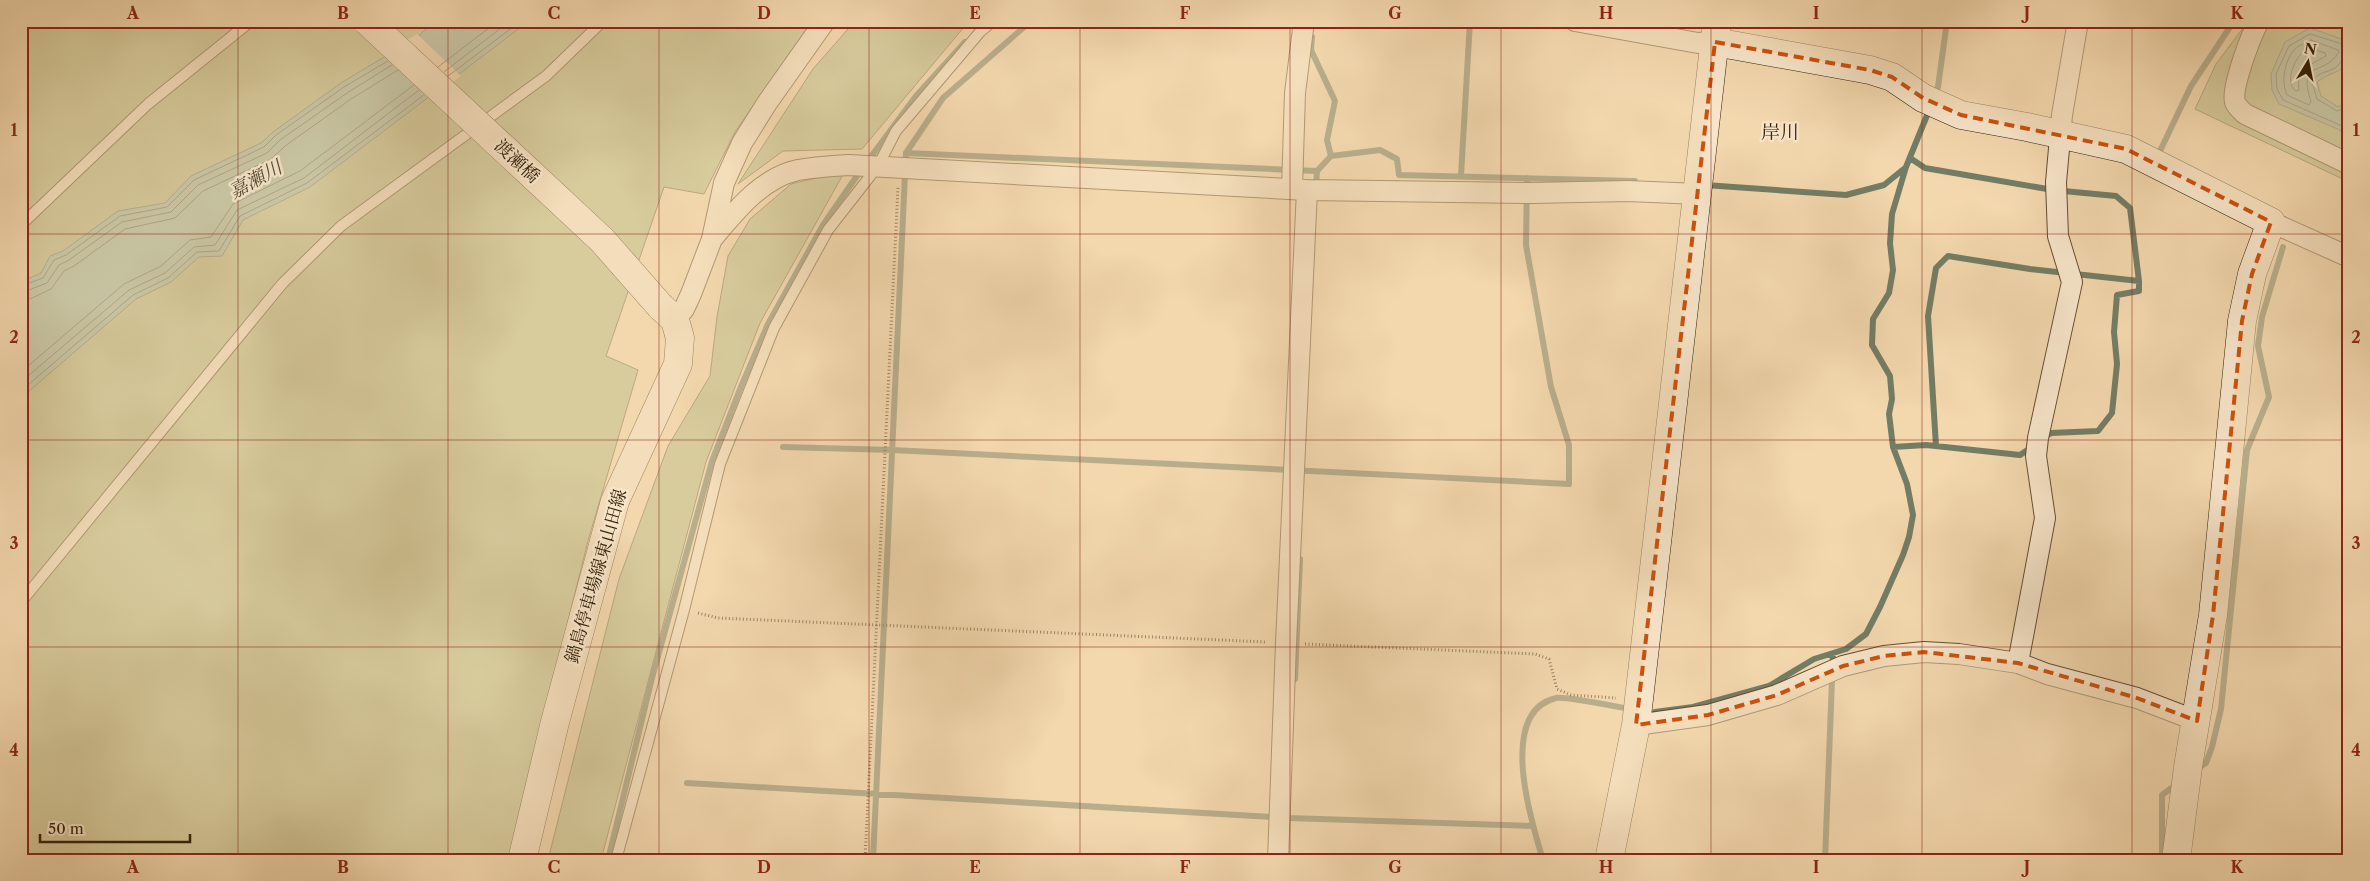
<svg xmlns="http://www.w3.org/2000/svg" width="2370" height="881" viewBox="0 0 2370 881" font-family="'Libre Caslon Text','Noto Serif JP',serif">
<rect width="100%" height="100%" fill="#f3d7ad"/>
<filter id="stains"><feTurbulence type="fractalNoise" baseFrequency=".004" numOctaves="4"/><feColorMatrix values="0 0 0 0 .2 0 0 0 0 .09 0 0 0 0 .02 0 0 0 .5 -.17"/></filter>
<radialGradient id="worn" r=".72"><stop offset=".6" stop-color="#630" stop-opacity="0"/><stop offset="1" stop-color="#630" stop-opacity=".3"/></radialGradient>
<path fill="#b9bf8b" stroke="#777048" d="M21,21H812L735,132L704,194L664,187L606,356L638,370L588,541L508,860H21Z
M855,21H969L862,149L783,151L738,184L813,69Z
M2246,21H2349V182L2195,109L2216,64L2243,28Z
M845,171L760,323L706,462L601,860H548L619,579L668,446L710,376L717,317L728,256L750,219L791,184Z"/>
<path fill="#9dbaa5" stroke="#737d65" d="M434,21H529L310,187L243,220L222,256L199,257L171,282L136,299L21,398V282L41,273L50,256L63,251L118,211L165,203L191,176L261,143L273,132L341,83L419,36Z
M2310,28L2347,41C2351,77 2338,66 2317,82L2321,96L2338,107L2349,101V144L2340,130L2279,104L2272,90L2271,74L2285,42Z"/>
<path fill="#f3d7ad" d="M417,34L461,76L431,99L383,54Z"/>
<g fill="none" stroke-linecap="round" stroke-linejoin="round">
<path stroke="#696e56" stroke-width="1" d="M2311,40L2338,50L2339,52C2323,78 2297,58 2311,102L2309,105L2287,95C2281,82 2284,62 2294,50C2297,46 2306,43 2311,40Z
M2349,46L2310,34L2289,46L2276,74L2277,89L2283,100L2342,126L2349,135
M2312,49L2325,53L2326,56C2311,65 2296,68 2299,90L2296,91C2285,84 2293,62 2301,54C2304,52 2309,50 2312,49Z
M2349,56C2340,57 2341,66 2333,69C2325,73 2316,73 2312,82L2317,99L2337,111L2349,107
M438,67L498,21
M444,72L510,21
M448,76L521,21
M21,286L43,278L54,260L66,255L120,216L167,207L194,180L264,147L276,135L344,87L388,61
M21,293L47,283L59,265L69,260L122,222L171,212L198,185L267,153L280,140L347,93L392,65
M21,300L30,299L51,289L64,271L74,266L125,229L175,218L203,191L271,159L285,146L351,99L398,70
M21,372L124,284L161,266L190,240L211,237L233,204L300,171L414,85
M21,382L129,290L165,273L194,247L215,245L237,210L304,178L419,90
M21,391L133,295L168,278L197,252L219,251L240,216L307,183L424,95"/>
<path stroke="#737d65" stroke-width="6" d="M2221,21L2229,29
M1312,37L1311,50L1335,101L1327,140L1331,156L1317,171L1316,187
M1934,96L1938,87L1947,21
M2161,149L2191,86L2234,21
M906,153L943,98L1031,21
M1331,156L1380,150L1397,159L1399,175L1635,181
M1910,158L1925,168L2053,190L2116,196L2130,208L2139,281V291L2117,295L2114,332L2117,364L2112,413L2098,431L2051,433L2042,439
M867,162L916,96L965,42
M1461,176L1470,21
M1705,185L1846,195L1884,185L1905,168
M1936,446L1928,316L1936,268L1948,256L2030,269L2139,281
M783,447L892,450L1569,484V445L1551,387L1526,245L1527,178
M1893,447L1926,445L2020,455L2032,447
M1295,679L1300,559
M1655,712L1693,707L1769,686L1814,659L1846,649L1866,634L1880,607L1903,555L1909,537L1913,515L1907,484L1893,447L1889,414L1892,399L1890,376L1872,345L1873,319L1889,293L1893,270L1890,243L1892,214L1906,167L1930,108
M2195,770L2206,763L2212,747L2221,709L2247,450L2269,397L2258,346L2262,317L2283,247
M687,783L1289,818L1532,826
M608,860L652,678L712,461L740,389L768,324L823,225L861,170
M873,860L906,153L1317,171
M1543,860C1531,821 1497,712 1556,698C1564,696 1613,706 1624,708
M1825,860L1833,654
M2162,860V795L2177,784"/>
<defs>
<path id="lane" d="M21,225L148,104L251,21
M21,602L282,284L341,226L546,76L603,21
M616,860L684,610L720,464L774,328L828,230L878,166L896,131L980,32L993,21"/>
<path id="street" d="M1575,21L1698,43L1715,42
M2259,21C2251,35 2231,88 2235,102C2237,107 2242,111 2245,114L2349,164
M1292,189L1295,93L1304,21
M2271,222L2349,257
M712,239C735,212 761,178 798,170C815,167 832,166 849,165L1307,190L1532,193L1628,191L1698,194
M675,320L684,309L691,294L712,239L724,183L742,143L767,103L825,21
M2018,663L2045,518L2036,456L2038,438L2072,282L2058,236L2056,182L2062,115L2078,21
M1636,725L1708,715L1777,695L1843,666L1884,656L1924,652L1959,654L2018,663L2047,674L2137,698L2197,721
M1278,860L1286,643L1307,190"/>
<path id="secondary" d="M1715,42L1870,70L1892,77L1923,98L1961,115L2027,127L2126,149L2271,222L2252,274L2242,321L2213,615L2188,767L2176,860
M522,860L555,722L615,501L678,364L680,338L675,320L660,306
M1609,860L1636,725L1717,21"/>
</defs>
<use href="#lane" stroke="#644e30" stroke-width="12"/>
<use href="#street" stroke="#644e30" stroke-width="22"/>
<use href="#secondary" stroke="#352106" stroke-width="29"/>
<path stroke="#352106" stroke-width="3" stroke-dasharray="1 2.5" stroke-linecap="butt" d="M698,613L718,618L1266,642
M1305,644L1535,654L1549,659L1557,689L1571,695L1616,698
M865,860L898,187"/>
<use href="#lane" stroke="#f7e5ca" stroke-width="10"/>
<use href="#street" stroke="#f7e5ca" stroke-width="20"/>
<use href="#secondary" stroke="#f7e5ca" stroke-width="28"/>
<defs>
<path id="secondary-bridge" d="M367,21L602,240L660,306"/>
</defs>
<use href="#secondary-bridge" stroke="#352106" stroke-width="29" stroke-linecap="butt"/>
<use href="#secondary-bridge" stroke="#f7e5ca" stroke-width="28"/>
</g>
<path d="M0 0H2370V881H0ZM1715,42L1870,70L1892,77L1923,98L1961,115L2126,149L2271,222L2252,274L2242,321L2213,615L2197,721L2137,698L2018,663L1924,652L1884,656L1843,666L1777,695L1708,715L1636,725Z" fill="#f3d7ad" fill-opacity=".55" fill-rule="evenodd"/>
<path fill="none" stroke="#cd510b" stroke-width="4" stroke-dasharray="10 6" stroke-linejoin="round" d="M1715,42L1870,70L1892,77L1923,98L1961,115L2126,149L2271,222L2252,274L2242,321L2213,615L2197,721L2137,698L2018,663L1924,652L1884,656L1843,666L1777,695L1708,715L1636,725Z"/>
<path fill="none" stroke="#8f2418" stroke-width="1" stroke-opacity="0.55" d="M238,21V860M448,21V860M659,21V860M869,21V860M1080,21V860M1290,21V860M1501,21V860M1711,21V860M1922,21V860M2132,21V860M21,234H2349M21,440H2349M21,647H2349"/>
<g text-anchor="middle" stroke-width="5" stroke-linejoin="round" paint-order="stroke">
<g font-size="18" fill="#352106" stroke="#f7e5ca">
<text transform="translate(517 161) rotate(43)" y="6">渡瀬橋</text>
<text transform="translate(596 576) rotate(-74)" y="6">鍋島停車場線東山田線</text>
</g>
<g font-size="19" fill="#352106" stroke="#f7e5ca">
<text x="1780" y="139">岸川</text>
</g>
<g font-size="19" font-style="italic" fill="#544f36" stroke="#f7e5ca">
<text transform="translate(255 179) rotate(-29)" y="7">嘉瀬川</text>
</g>
</g>
<rect width="2370" height="881" fill="none" stroke="#f3d7ad" stroke-width="55"/>
<g transform="translate(2308 62) rotate(10)" stroke="#f7e5ca" stroke-width="4" paint-order="stroke">
<path d="M0-4L9 19L0 12L-9 19Z" fill="#352106"/>
<text y="-8" font-size="14" font-weight="bold" text-anchor="middle" fill="#352106">N</text>
</g>
<path d="M40 834v8h150v-8" fill="none" stroke="#352106" stroke-width="2.5"/>
<text x="48" y="834" font-size="15" fill="#352106" stroke="#f7e5ca" stroke-width="4" paint-order="stroke">50 m</text>
<rect x="28" y="28" width="2314" height="826" fill="none" stroke="#8f2418" stroke-width="2"/>
<g font-size="16" text-anchor="middle" font-weight="bold" fill="#8f2418">
<text x="133" y="19">A</text>
<text x="343" y="19">B</text>
<text x="554" y="19">C</text>
<text x="764" y="19">D</text>
<text x="975" y="19">E</text>
<text x="1185" y="19">F</text>
<text x="1395" y="19">G</text>
<text x="1606" y="19">H</text>
<text x="1816" y="19">I</text>
<text x="2027" y="19">J</text>
<text x="2237" y="19">K</text>
<text x="14" y="136">1</text>
<text x="2356" y="136">1</text>
<text x="14" y="343">2</text>
<text x="2356" y="343">2</text>
<text x="14" y="549">3</text>
<text x="2356" y="549">3</text>
<text x="14" y="756">4</text>
<text x="2356" y="756">4</text>
<text x="133" y="873">A</text>
<text x="343" y="873">B</text>
<text x="554" y="873">C</text>
<text x="764" y="873">D</text>
<text x="975" y="873">E</text>
<text x="1185" y="873">F</text>
<text x="1395" y="873">G</text>
<text x="1606" y="873">H</text>
<text x="1816" y="873">I</text>
<text x="2027" y="873">J</text>
<text x="2237" y="873">K</text>
</g>
<rect width="100%" height="100%" filter="url(#stains)"/>
<rect width="100%" height="100%" fill="url(#worn)"/>
</svg>
